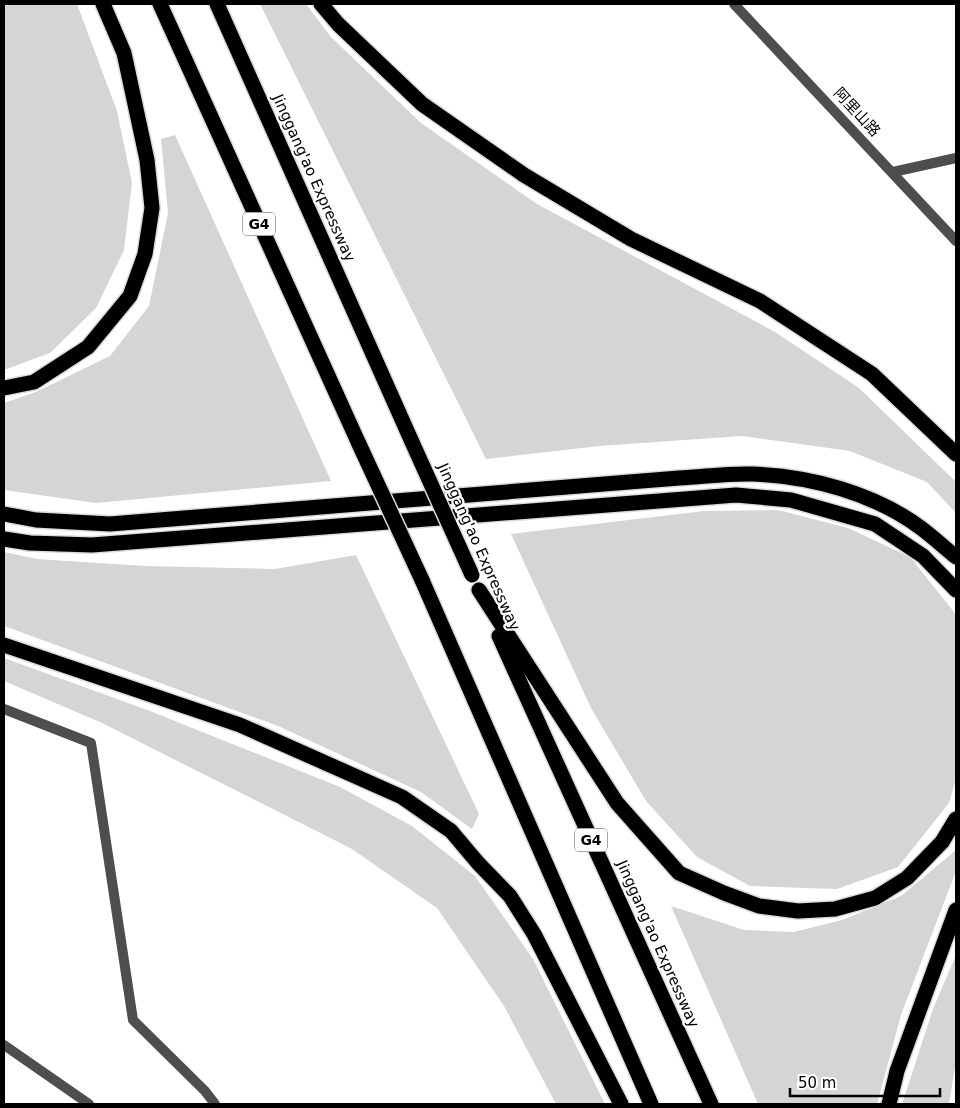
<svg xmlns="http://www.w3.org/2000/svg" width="960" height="1108" viewBox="0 0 960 1108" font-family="'DejaVu Sans','Noto Sans SC',sans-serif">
<rect width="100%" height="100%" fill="#fff"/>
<path fill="#d5d5d5" d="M4,4H77L117,111L132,183L124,250L96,308L50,353L4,370Z
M260,4H306L331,37L421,123L537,204L775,332L859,388L956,482V513L927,482L850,451L742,436L599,446L486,459Z
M175,135L331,481L96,503L4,490V403L36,392L110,356L149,306L168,213L161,139Z
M778,510L848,528L910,557L954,612L956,619V779L949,803L898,867L837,889L750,886L697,857L646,801L591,708L511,534L704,511Z
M4,552L37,559L144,566L275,569L356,555L479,814L472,829L421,792L278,726L4,626Z
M4,658L150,711L340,787L412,826L475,876L533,959L605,1104H556L504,1006L437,908L352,849L102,723L4,681Z
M956,850V871L901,1015L877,1104H758L671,906L744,930L794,932L842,920L901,896Z
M956,955V1061L949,1104H902L933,1009Z"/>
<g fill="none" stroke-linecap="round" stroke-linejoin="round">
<defs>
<path id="motorway" d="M160,4L359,444
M217,4L412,442
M321,4L338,24L422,104L524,175L631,239L760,301L872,374L956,454
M4,388L34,382L88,347L130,296L145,254L152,208L147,160L124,53L103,4
M4,514L36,520L110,524L679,478C703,477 728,473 752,474C810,476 874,493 921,528C933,537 945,548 956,557
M4,539L30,543L92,545L736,495L791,500L875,524L923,556L956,590
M422,580L651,1104
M479,590L617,803L679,873L724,893L759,906L798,911L835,909L875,898L907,878L942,842L956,819
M499,636L711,1104
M4,645L240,725L402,797L451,831L478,863L510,896L534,934L621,1104
M889,1104L897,1071L956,910"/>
</defs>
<use href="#motorway" stroke="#dbdbdb" stroke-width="18"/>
<path stroke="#4e4e4e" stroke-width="10" d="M893,172L956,158
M4,709L91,743L133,1020L205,1091L215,1104
M4,1045L89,1104"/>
<path stroke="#4e4e4e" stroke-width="10" d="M734,4L956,241"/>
<use href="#motorway" stroke="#000" stroke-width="15"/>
<defs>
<path id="motorway-bridge" d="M412,442L472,575
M359,444L422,580"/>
</defs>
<use href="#motorway-bridge" stroke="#dbdbdb" stroke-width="18" stroke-linecap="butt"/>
<use href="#motorway-bridge" stroke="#000" stroke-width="15"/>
</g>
<g text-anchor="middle" stroke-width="4.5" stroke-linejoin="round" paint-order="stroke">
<g fill="#fff" stroke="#4c4c4c" stroke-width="1">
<rect x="243" y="212.5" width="32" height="23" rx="4"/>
<rect x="575" y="828.5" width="32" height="23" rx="4"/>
</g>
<g font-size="14" font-weight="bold" fill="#000">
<text x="259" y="229">G4</text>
<text x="591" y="845">G4</text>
</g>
<g font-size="15" fill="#000" stroke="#fff">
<text transform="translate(857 112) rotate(47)" y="5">阿里山路</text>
<text transform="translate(314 178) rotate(66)" y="5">Jinggang'ao Expressway</text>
<text transform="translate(479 547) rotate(66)" y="5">Jinggang'ao Expressway</text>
<text transform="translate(658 944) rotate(66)" y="5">Jinggang'ao Expressway</text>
</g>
</g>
<rect width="960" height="1108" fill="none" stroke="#000000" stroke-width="10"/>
<path d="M790 1088v8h150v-8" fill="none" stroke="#000000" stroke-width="2.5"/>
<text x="798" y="1088" font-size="15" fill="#000000" stroke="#ffffff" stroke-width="4" paint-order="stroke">50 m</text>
</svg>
